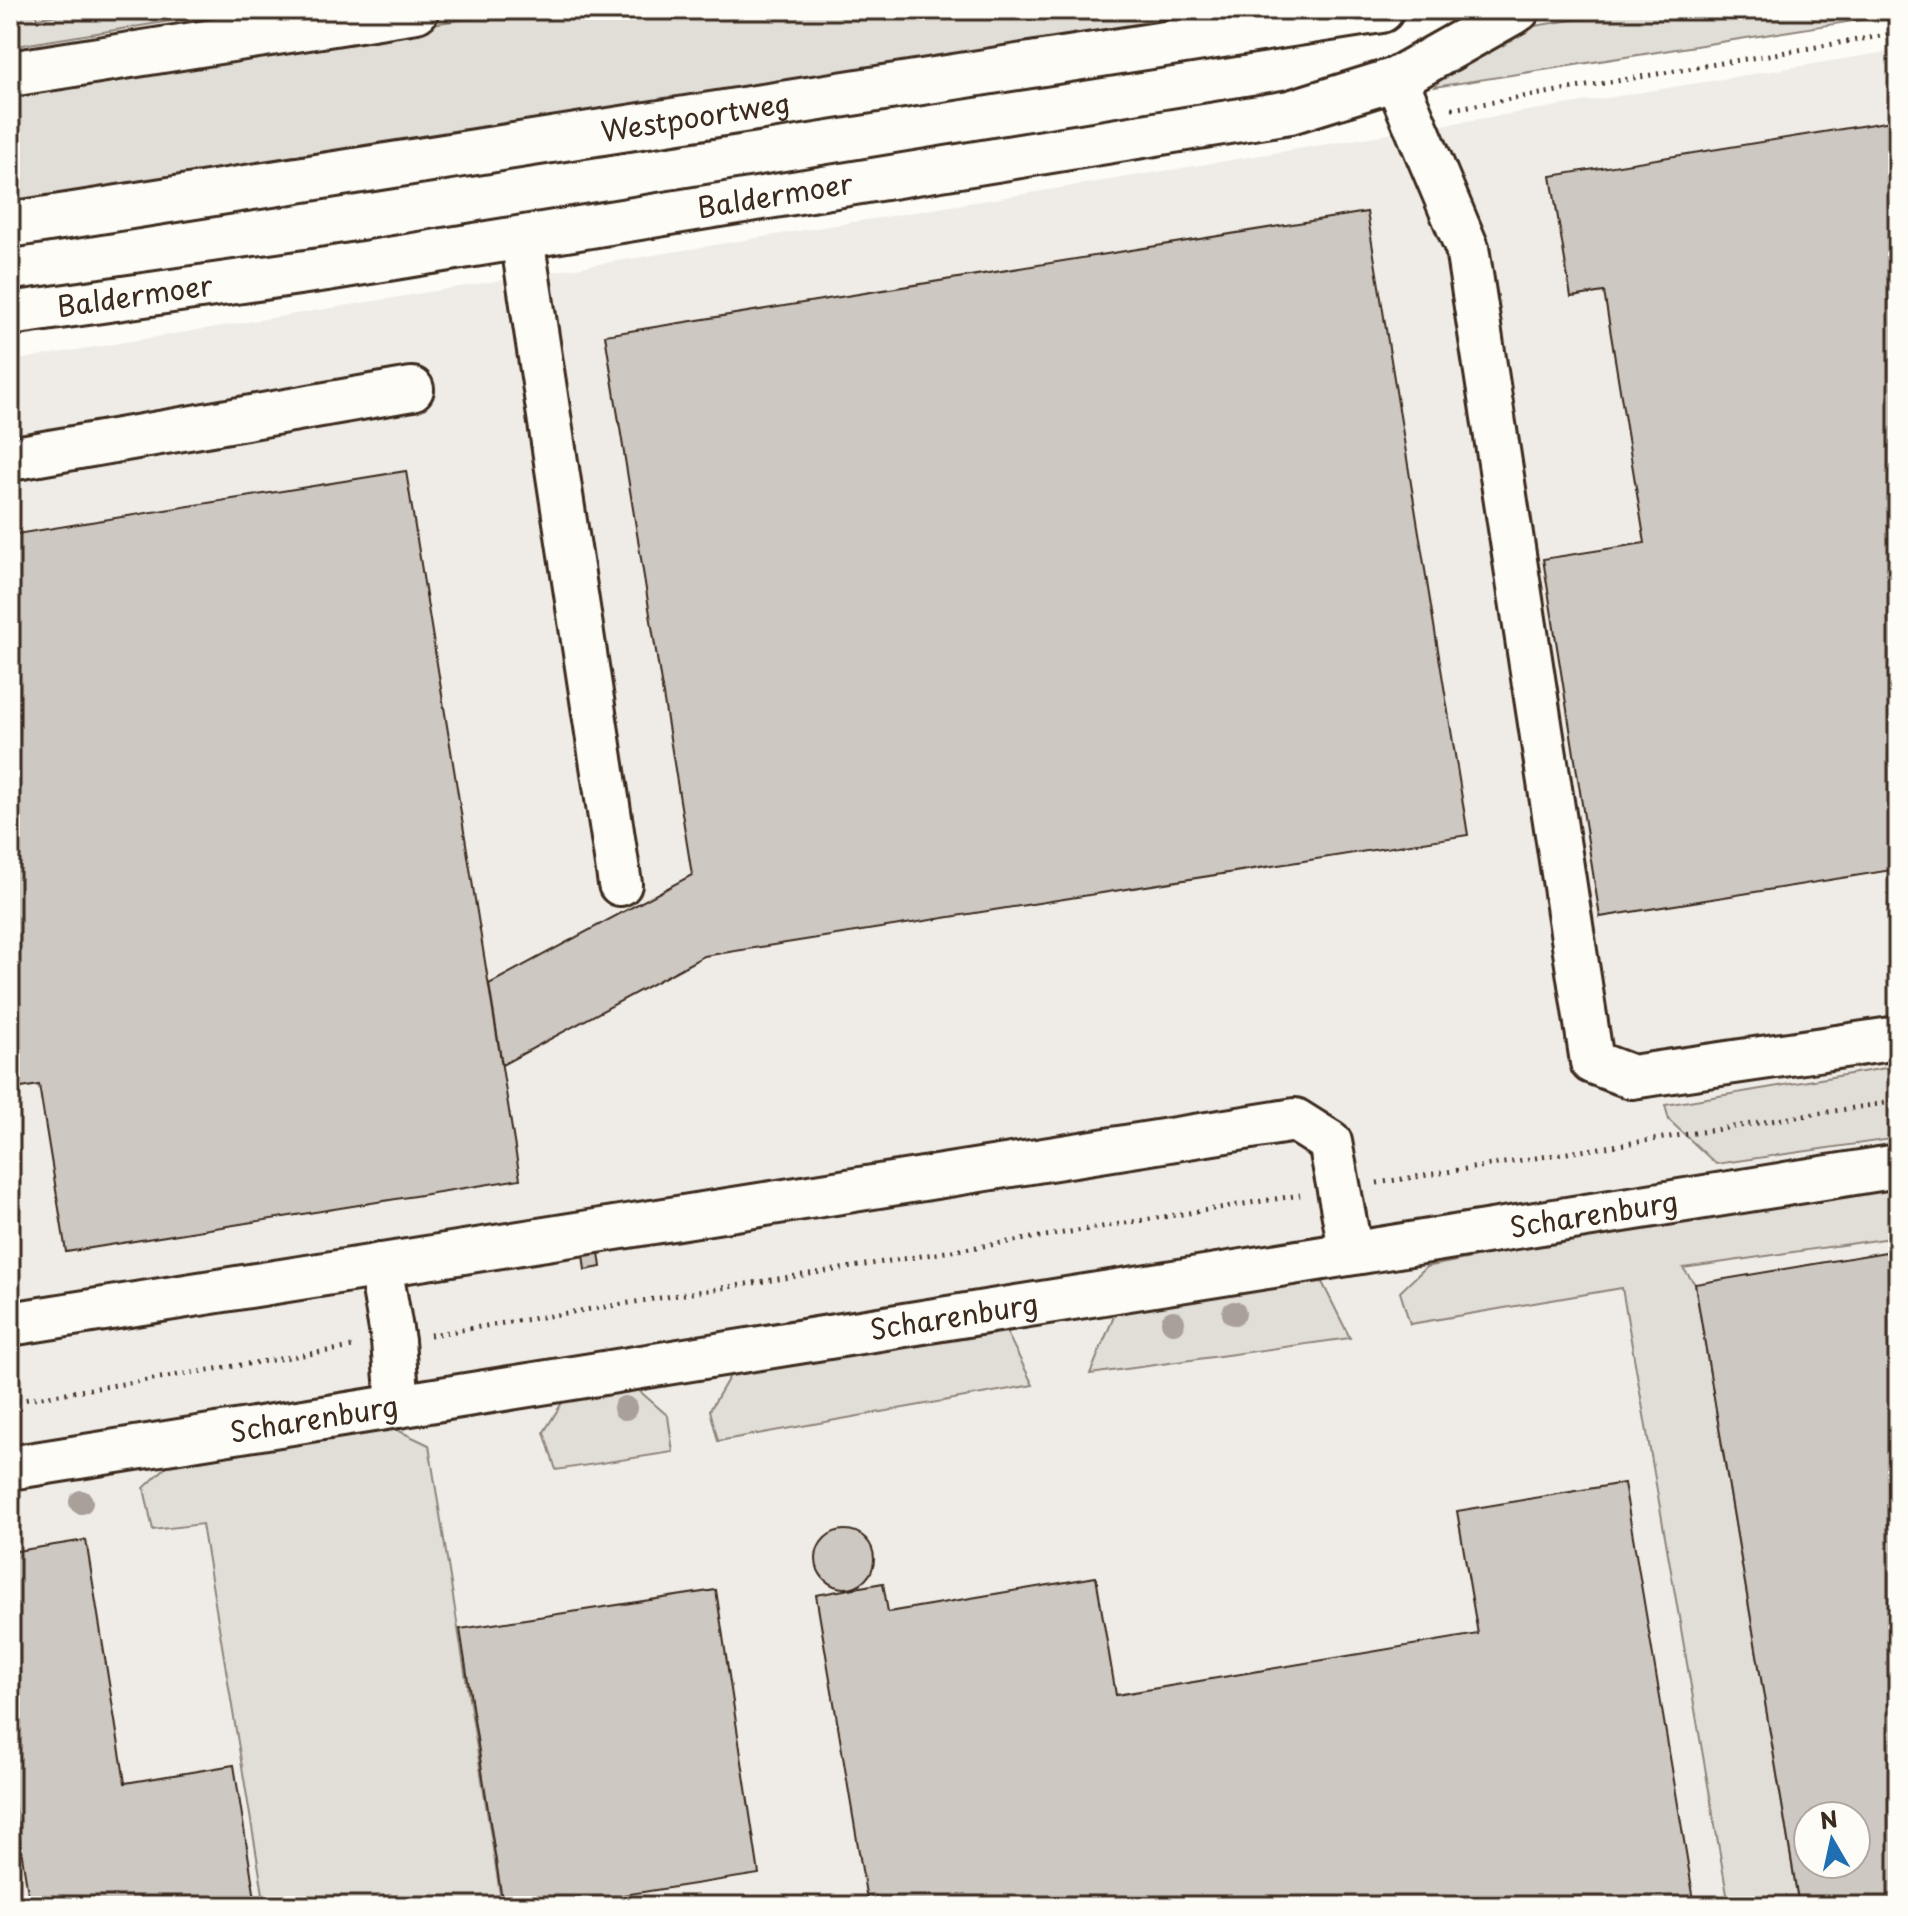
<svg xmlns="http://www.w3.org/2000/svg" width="1908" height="1916" viewBox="0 0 1908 1916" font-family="'Playpen Sans',sans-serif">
<rect width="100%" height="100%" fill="#fdfcf7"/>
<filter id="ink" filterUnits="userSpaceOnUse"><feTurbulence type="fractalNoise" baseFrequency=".0125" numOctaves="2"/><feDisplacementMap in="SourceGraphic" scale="16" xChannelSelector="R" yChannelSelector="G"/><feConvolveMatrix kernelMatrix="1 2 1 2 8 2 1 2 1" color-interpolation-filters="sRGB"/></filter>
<g filter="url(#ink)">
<path fill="#efece7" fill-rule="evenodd" d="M1898,50V1906H10V361ZM1808,1816H1856V1864H1808Z"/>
<path fill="#e1ded7" stroke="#8e847a" stroke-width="2" d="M10,10H37V18L89,10H239L10,47Z
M520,10H1237L10,206V92Z
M1632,10H1898V14L1435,87L1462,49L1528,27Z
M1898,1066V1138L1716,1164L1669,1120L1665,1105Z
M1898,1186V1237L1683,1268L1695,1284L1799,1906H1729L1622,1288L1410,1324L1400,1292L1426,1267L1646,1223Z
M1322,1282L1350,1338L1090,1374L1117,1309Z
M1005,1329L1033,1385L718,1441L710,1410L731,1374Z
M635,1387L668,1416L673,1452L556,1470L544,1432L565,1398Z
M395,1429L429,1445L502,1906H265L202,1524L153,1530L144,1488L167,1466Z"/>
<path fill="#cdc8c2" stroke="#3b2a1e" stroke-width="2" fill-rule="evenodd" d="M1898,120V869L1600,917L1543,559L1645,543L1604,292L1571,297L1551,176Z
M1367,212L1468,835L704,956L502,1065L489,984L692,875L605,335Z
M406,471L520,1179L66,1252L39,1085L10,1090V535Z
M1898,1250V1906H1799L1695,1284ZM1808,1816H1856V1864H1808Z
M599,1252L601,1267L585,1270L583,1254Z
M1624,1483L1695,1906H868L816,1595L883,1583L888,1612L1096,1577L1116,1695L1478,1634L1457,1511Z
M816 1559a29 29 0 1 1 58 0a29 29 0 1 1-58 0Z
M86,1540L125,1783L234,1765L256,1905L30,1906L10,1780V1552Z
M716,1590L759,1874L553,1906H503L460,1629Z
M10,1828L17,1872L10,1874Z"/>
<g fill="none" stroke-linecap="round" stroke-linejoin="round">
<defs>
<g id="minor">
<path d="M1396,79L1467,248L1592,1062L1632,1077L1898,1038"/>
<path d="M522,238L620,884"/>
<path id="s1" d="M10,314L327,269L1290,112L1396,79L1518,10"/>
<path d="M10,459L412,389"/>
<path d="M380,1265L393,1341L398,1406"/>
<path d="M10,1324L1295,1120L1330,1142L1351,1253"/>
<path id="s2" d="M10,1468L1898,1166"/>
</g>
<g id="major">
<path d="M10,74L416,10"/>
<path id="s3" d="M10,225L1381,10"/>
</g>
</defs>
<use href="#minor" stroke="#3b2a1e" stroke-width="48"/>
<use href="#major" stroke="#3b2a1e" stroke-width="50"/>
<path stroke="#3b2a1e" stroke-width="5" stroke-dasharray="2 6" stroke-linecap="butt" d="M1452,109L1898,33
M1377,1183L1898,1101
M430,1335L1300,1195
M10,1402L353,1347"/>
<use href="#minor" stroke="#fdfcf7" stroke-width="42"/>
<use href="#major" stroke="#fdfcf7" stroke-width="44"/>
</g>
<g fill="#a9a199">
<circle cx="1234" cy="1313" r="12"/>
<circle cx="1173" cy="1322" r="12"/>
<circle cx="625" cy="1408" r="12"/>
<circle cx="81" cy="1502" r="12"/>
</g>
</g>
<g text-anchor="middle" stroke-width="6" stroke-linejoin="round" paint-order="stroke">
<g font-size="28" fill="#3b2a1e" stroke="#fdfcf7">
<text dy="10" stroke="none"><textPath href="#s3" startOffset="694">Westpoortweg</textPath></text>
<text dy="10" stroke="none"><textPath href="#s1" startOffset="774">Baldermoer</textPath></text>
<text dy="10" stroke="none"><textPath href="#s1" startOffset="126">Baldermoer</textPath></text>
<text dy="10" stroke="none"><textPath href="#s2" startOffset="1604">Scharenburg</textPath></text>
<text dy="10" stroke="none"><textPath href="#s2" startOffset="956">Scharenburg</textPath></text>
<text dy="10" stroke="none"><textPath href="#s2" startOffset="308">Scharenburg</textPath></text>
</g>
</g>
<rect width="1908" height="1916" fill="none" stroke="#fdfcf7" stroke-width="40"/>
<rect x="20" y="20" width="1868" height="1876" fill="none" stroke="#3b2a1e" stroke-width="3" filter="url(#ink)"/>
<g transform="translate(1832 1840) rotate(351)"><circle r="38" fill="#fdfcf7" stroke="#afa8a0" stroke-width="2"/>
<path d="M0-6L14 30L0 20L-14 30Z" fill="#1f6fb2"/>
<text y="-12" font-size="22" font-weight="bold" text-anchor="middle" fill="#3b2a1e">N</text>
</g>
</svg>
